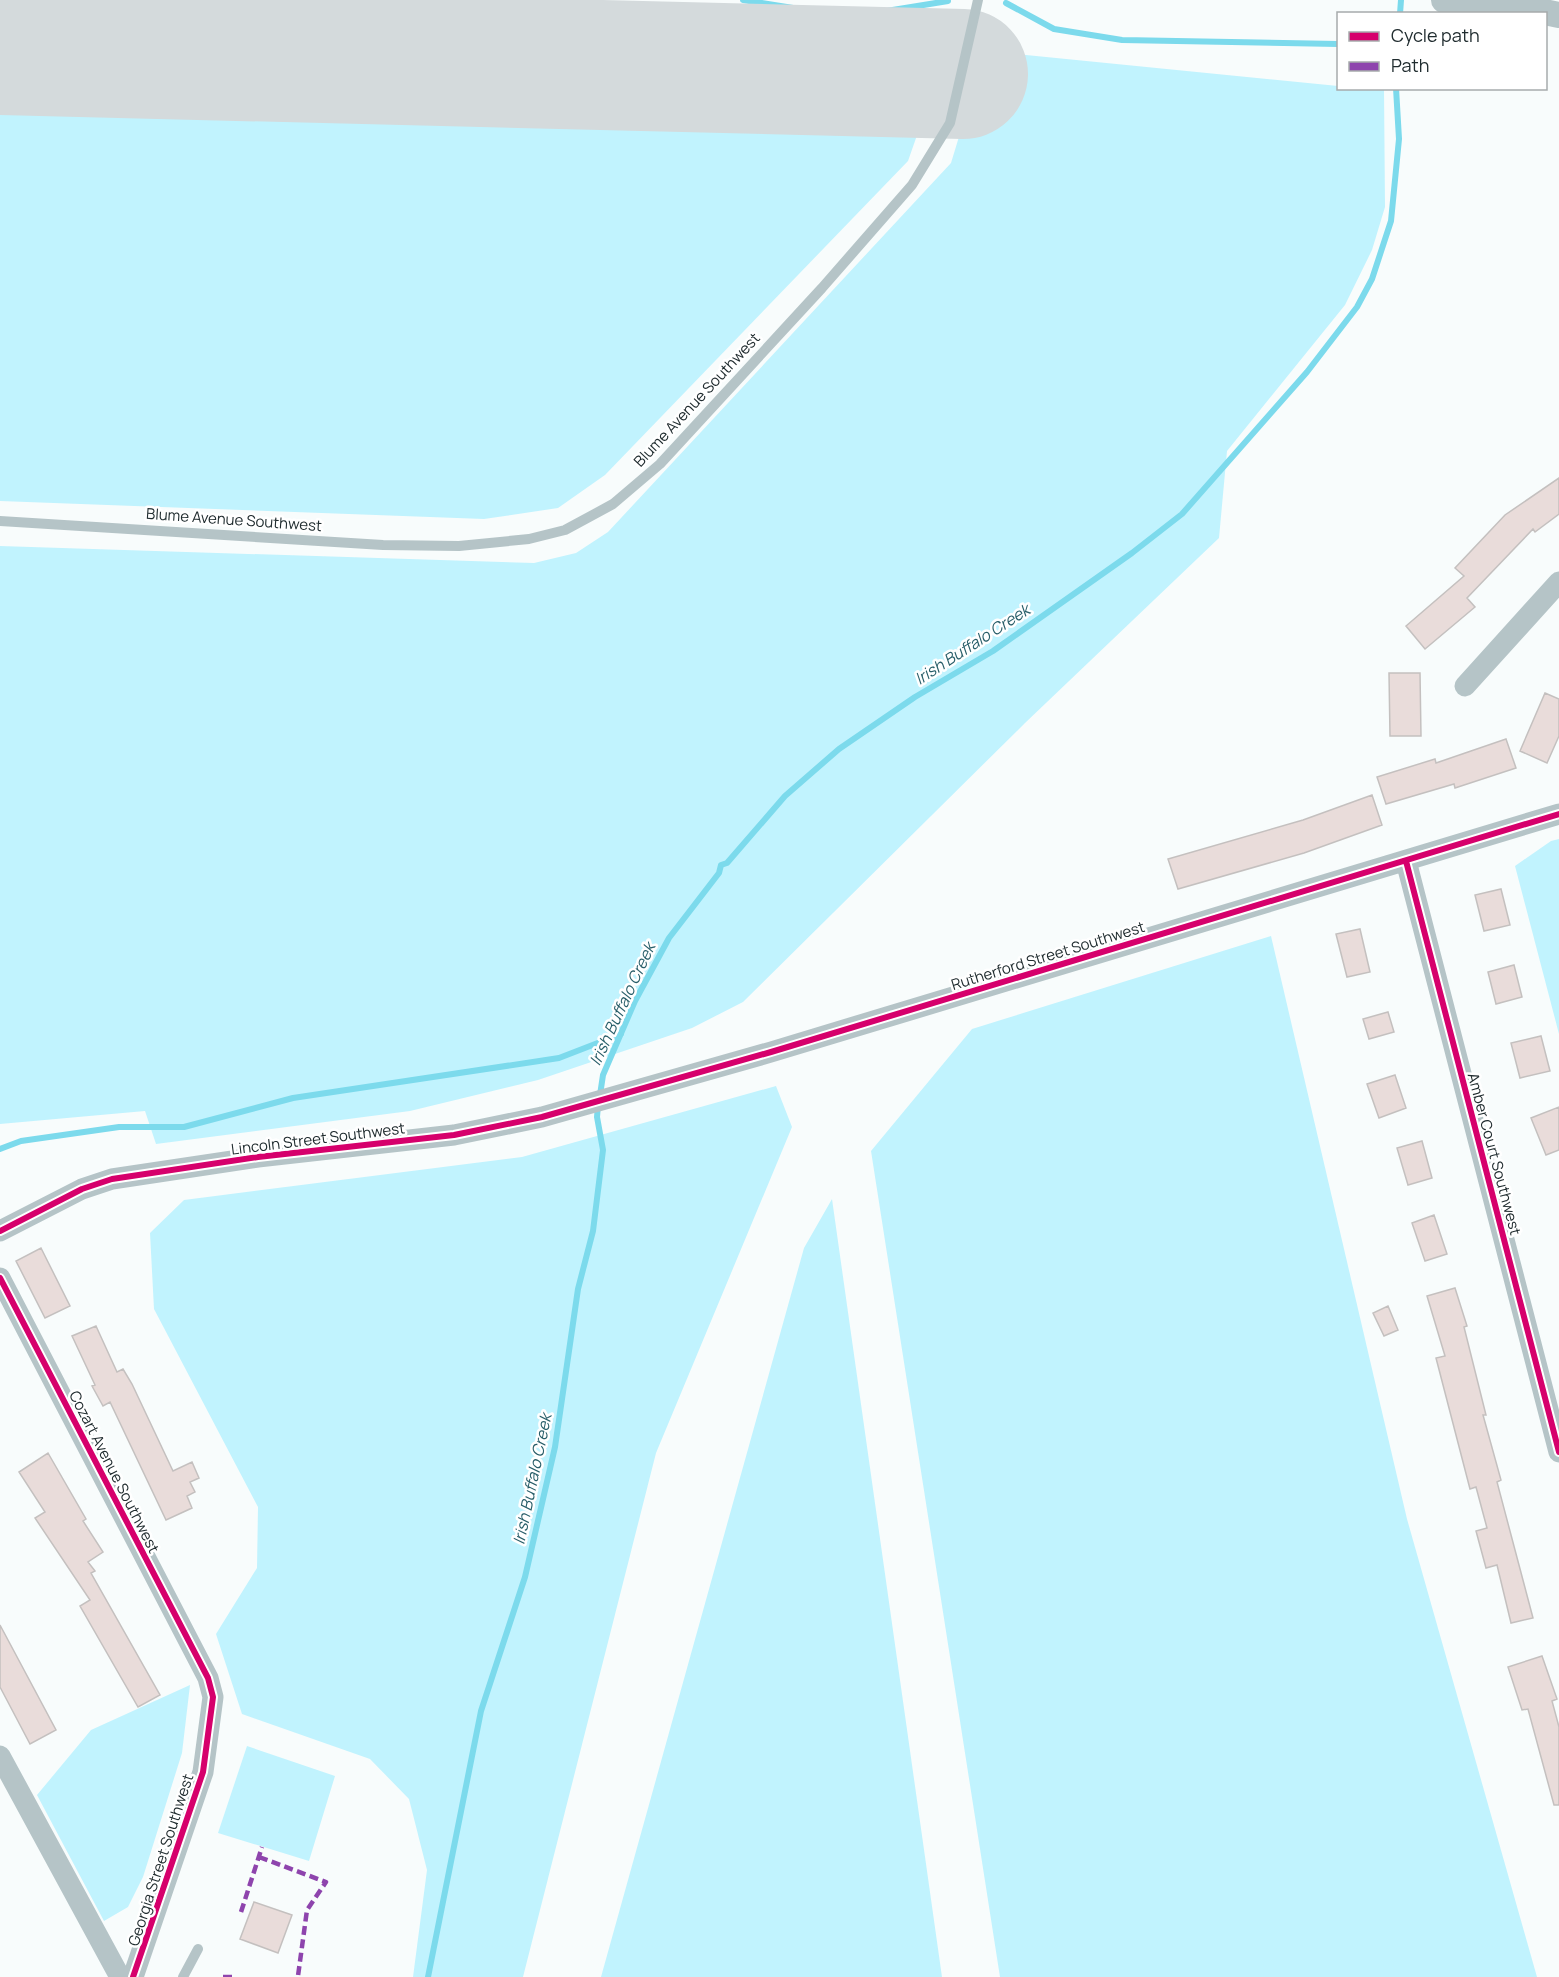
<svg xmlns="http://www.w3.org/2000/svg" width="1559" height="1977" viewBox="0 0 1559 1977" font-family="Manrope,sans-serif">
<rect width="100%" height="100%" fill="#f8fcfc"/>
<path fill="#c1f3fe" d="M0,0H418L386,25L341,21L0,16Z
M985,51L1338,86V88L1384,89L1385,207L1372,250L1345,305L1227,451L1219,538L1025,723L743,1002L692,1028L538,1080L410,1111L156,1144L145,1111L0,1124V546L534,563L576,553L608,532L951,163Z
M0,87L929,101L908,161L605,475L558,508L484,519L0,501Z
M1559,839V1034L1515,866L1551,841Z
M1271,936L1407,1519L1537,1977H1000L871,1151L972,1029Z
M776,1086L792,1127L656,1453L523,1977H413L427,1870L409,1799L370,1759L242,1714L216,1634L257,1568L258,1507L154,1309L150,1233L184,1200L522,1157Z
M832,1199L942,1977H601L804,1248Z
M190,1685L182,1753L143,1877L128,1907L104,1921L37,1795L91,1730Z
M247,1746L335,1776L309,1861L218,1833Z"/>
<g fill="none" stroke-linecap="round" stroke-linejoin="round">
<path stroke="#7cdaec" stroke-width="6" d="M743,0L812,11L874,13L948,1
M1006,3L1054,29L1122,40L1338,44
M1400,14L1401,0
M600,1095L603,1075L635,1001L669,938L719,873L721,865L727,863L785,796L839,749L915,697L993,651L1132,553L1182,514L1307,372L1357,307L1372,279L1391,221L1399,139L1396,88
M0,1149L21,1141L119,1127H184L293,1098L559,1058L621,1034
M428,1977L481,1711L525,1577L555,1447L578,1289L593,1231L603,1150L597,1117L598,1105"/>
<path stroke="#d4dadc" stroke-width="130" d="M0,50L963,74"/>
</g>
<path fill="#e9dcda" stroke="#c4c0bf" stroke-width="1.5" d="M1559,478V514L1535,532L1533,529L1467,598L1475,607L1425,649L1406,626L1464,576L1455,568L1505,515Z
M1389,673H1420L1421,736H1390Z
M1545,693L1559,699V736L1547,763L1520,751Z
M1506,739L1516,768L1455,788L1454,784L1386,804L1377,777L1435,759L1436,763Z
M1372,795L1382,825L1304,853L1178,889L1168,859L1303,820Z
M1501,889L1510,925L1484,931L1475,895Z
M1360,929L1370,972L1347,977L1336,934Z
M1514,965L1522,997L1496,1004L1488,972Z
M1388,1012L1394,1032L1369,1039L1363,1019Z
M1541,1036L1550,1071L1520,1078L1511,1043Z
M1395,1075L1406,1108L1379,1118L1367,1084Z
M1559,1107V1150L1546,1155L1531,1118Z
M1422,1141L1432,1178L1408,1185L1397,1148Z
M1434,1215L1447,1254L1425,1261L1412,1223Z
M41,1248L70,1306L45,1318L16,1261Z
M1455,1288L1467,1326L1464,1327L1486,1415H1483L1501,1480L1497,1482L1533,1618L1511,1623L1497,1565L1486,1568L1476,1531L1487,1528L1476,1487L1470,1489L1436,1358L1445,1356L1427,1296Z
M1388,1306L1398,1330L1384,1336L1373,1313Z
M96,1326L117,1372L123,1369L132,1384L173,1471L192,1462L199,1478L190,1482L195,1492L187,1496L192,1508L166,1520L110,1402L103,1406L92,1386L95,1385L72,1336Z
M48,1453L86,1519L83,1521L103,1552L88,1562L95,1571L91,1573L160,1695L138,1707L80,1606L90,1600L35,1518L45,1512L19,1472Z
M0,1625L56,1730L30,1744L0,1687Z
M1542,1656L1557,1699L1552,1701L1559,1727V1805H1554L1528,1709L1522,1710L1508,1667Z
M254,1902L292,1915L278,1953L240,1939Z"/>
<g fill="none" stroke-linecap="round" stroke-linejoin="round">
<path stroke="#b5c4c7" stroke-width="10" d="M0,521L383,545L459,546L529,539L565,530L613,504L660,464L822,288L912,185L950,123L978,0
M183,1977L198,1949"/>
<path stroke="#b5c4c7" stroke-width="21" d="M1465,686L1559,582
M1406,861L1559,1452
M0,1231L82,1189L112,1179L258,1157L454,1135L542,1117L771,1052L1559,814
M0,1278L208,1678L213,1697L203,1772L133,1977
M0,1756L120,1977"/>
<path stroke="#b5c4c7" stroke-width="26" d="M1444,0L1515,6L1559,15"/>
<path stroke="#8e44ad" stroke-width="4.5" stroke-dasharray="9 4.5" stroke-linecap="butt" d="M259,1857L326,1882L307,1910L298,1976
M241,1912L262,1847
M223,1977H236"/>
<defs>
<path id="cycleway" d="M1406,861L1559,1452
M0,1231L82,1189L112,1179L258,1157L454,1135L542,1117L771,1052L1559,814
M0,1278L208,1678L213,1697L203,1772L133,1977"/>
</defs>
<use href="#cycleway" stroke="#fff" stroke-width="10"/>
<use href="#cycleway" stroke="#d6006c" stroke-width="6"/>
</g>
<g text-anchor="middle" stroke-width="5" stroke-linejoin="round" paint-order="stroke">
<g font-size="15" fill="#202c2f" stroke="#fff">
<text transform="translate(697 400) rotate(-47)" y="5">Blume Avenue Southwest</text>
<text transform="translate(234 520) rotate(4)" y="5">Blume Avenue Southwest</text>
<text transform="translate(1048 956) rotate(-17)" y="5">Rutherford Street Southwest</text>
<text transform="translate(318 1139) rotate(-7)" y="5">Lincoln Street Southwest</text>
<text transform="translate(1494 1154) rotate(75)" y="5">Amber Court Southwest</text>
<text transform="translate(114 1472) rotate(63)" y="5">Cozart Avenue Southwest</text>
<text transform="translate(161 1860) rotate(-72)" y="5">Georgia Street Southwest</text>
</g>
<g font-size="16" font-style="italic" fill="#285e69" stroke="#fff">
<text transform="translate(972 644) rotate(-33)" y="6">Irish Buffalo Creek</text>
<text transform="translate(622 1004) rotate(-65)" y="6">Irish Buffalo Creek</text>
<text transform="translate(532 1479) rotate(-78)" y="6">Irish Buffalo Creek</text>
</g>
</g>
<rect x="1337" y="12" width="210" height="78" fill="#ffffff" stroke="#a6abac" stroke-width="1.5"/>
<rect x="1349" y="32" width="30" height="9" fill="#d6006c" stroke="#a6abac" stroke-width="1.5"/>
<text x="1391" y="42" font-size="18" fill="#202c2f">Cycle path</text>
<rect x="1349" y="62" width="30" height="9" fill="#8e44ad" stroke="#a6abac" stroke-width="1.5"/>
<text x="1391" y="72" font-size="18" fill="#202c2f">Path</text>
</svg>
